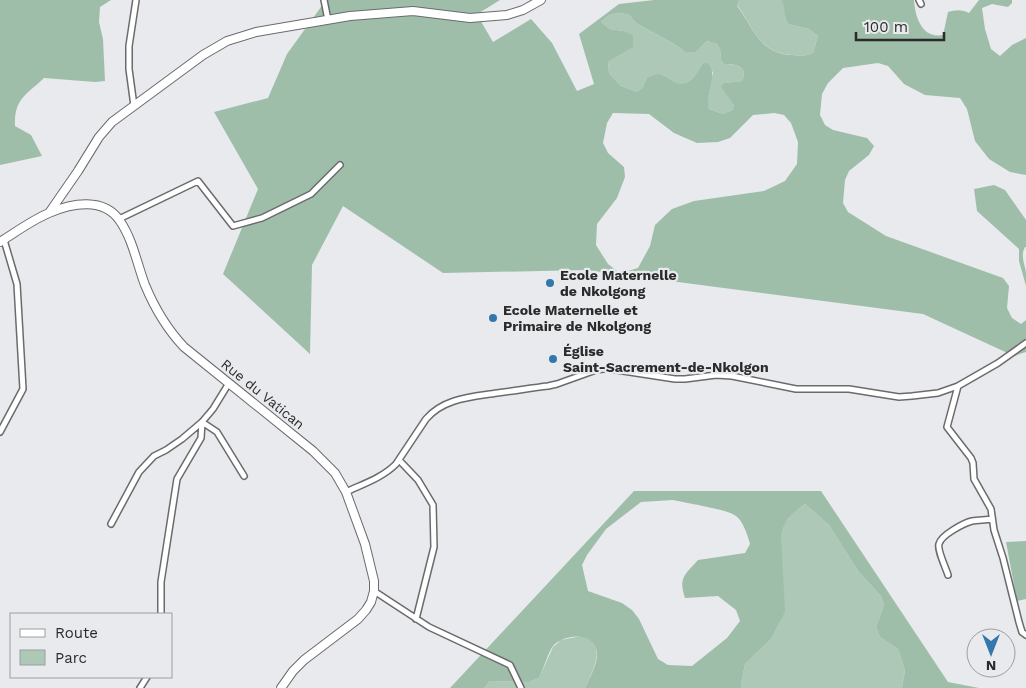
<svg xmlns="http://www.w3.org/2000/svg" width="1026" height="688" viewBox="0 0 1026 688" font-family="'Work Sans',sans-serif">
<rect width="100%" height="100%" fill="#e9eaed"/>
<path fill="#adc8b7" d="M739,0H781C787,7 783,16 788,24L809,29L818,36L813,53C807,56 800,56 793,55C759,54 754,28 737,5Z
M619,13L629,15L636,23L676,45L685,52H696L707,41L717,44L720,49L721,60L724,64C736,64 749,66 742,81L725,83L734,105L732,110L723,114L709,109L707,103L713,72L702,64C697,74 690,87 677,84C673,83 667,77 663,75L647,78L642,88L637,92L621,86L609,73L608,62L632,47L623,31L610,29L601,22L609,15Z
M805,504L829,525L858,571L881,596L884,605L876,627L880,637L898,649L905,670L902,688H742L741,685L745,664L769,641L782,526L792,514Z
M581,636C584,637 590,639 592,641C604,653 590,676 585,688H484L490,681L529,682L539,678L553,647L561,640Z"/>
<path fill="#9ebeaa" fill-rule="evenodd" d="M0,0H111L100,7L99,22L103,39L105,81L95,82L44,78C26,95 14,99 15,126L31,135L42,156L0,165Z
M326,0H500L471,18H479L493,42L531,19L552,43L577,91L594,84L579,34L619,4L654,0H739L737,6C754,28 759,54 793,55C800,56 807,56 813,53L818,36L809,29L788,24C783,16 786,7 781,0H914C915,17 922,39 943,35L948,12C955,10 962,9 969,13L979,0H1012V3L1008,7L992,4L982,8L985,29L991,49L1000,56L1012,45L1026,38V175L1010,172L989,159L975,141L967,109L960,98L925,95L904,84L888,66L878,63L843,68L828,83L822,94L820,115L825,125L833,130L867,138L874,146L869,155L849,171L845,180L843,203L848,212L886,236L1003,278L1009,286L1007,308L1012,318L1021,324L1026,320V352L1014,356L923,314L586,270L443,273L343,206L312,265L310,354L223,274L258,189L214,112L268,98L287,54ZM619,13L629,15L636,23L676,45L685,52H696L707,41L717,44L720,49L721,60L724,64C736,64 749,66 742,81L724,83L721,87L734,105L732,110L723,114L709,109C704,95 720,73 707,63L702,64C697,74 689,88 676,83C671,81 667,76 662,75C657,73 652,76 647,78L642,88L637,92L621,86L609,73L608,62L633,47V35L623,31L610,29L601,22L609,15ZM613,113L649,114L674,133L697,143L718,142L730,138L753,115L774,113L784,115L791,123L798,142L797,164L785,181L764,191L694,201L672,209L655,225L650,246L638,268L628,271H617L608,264L596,245L597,224L617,198L625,177L624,167L608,153L603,143L607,123Z
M994,185L1005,190L1026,220V247H1025C1020,256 1025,264 1026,273C1026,277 1026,282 1026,286L1019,261V249L977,211L974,189Z
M634,491H821L948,682L979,688H902L905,670L898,649L880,637L876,627L884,605L881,596L858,571L829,525L805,504C792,514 783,520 781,536L785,612L769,641L745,664L741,685L742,688H585C590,677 598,664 597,652C594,631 564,634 553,646C548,653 543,670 539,678L529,682L490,681L484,688H450ZM673,500C685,503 727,509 736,516C743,521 748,536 750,544L745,553L698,560C685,575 678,577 685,598L718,596L736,610L740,621L727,638L692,666L668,665L658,659L639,619L632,610L622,603L588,591L582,565L587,555L606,529L641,502Z
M1026,541V599L1017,601L1006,542Z"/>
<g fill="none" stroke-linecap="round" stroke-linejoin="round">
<defs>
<path id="street" d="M324,0L328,20
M919,0L921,4
M134,106L129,69V46L136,0
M119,219L198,181L233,226L262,218L311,194L340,165
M958,386L947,427L971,458L973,463L974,479L991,509L994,530L1003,558L1019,622L1022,632L1026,635
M202,422L217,432L244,476
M0,432L23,389L17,284L4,240
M399,460L418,480L433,505L434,547L416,619
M346,492C363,484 382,478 396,464L426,419C444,398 472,397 497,393C514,391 531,388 548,386L557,384L596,370L603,369H610L675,379H685L716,375L732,376L796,389H849L899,397L912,396L938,393L958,386L998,363L1026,343
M111,524L139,472L154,456L166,450L182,439L202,422L213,409L229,383
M948,575C946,568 937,550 939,544C941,535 964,523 972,521C979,520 986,520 992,519
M374,591L429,627L510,665L521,688
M161,614V582L177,479L201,438L202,422
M140,688L147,677"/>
<path id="secondary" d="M49,213L78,171L99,137L112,122L203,55L227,41L256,32L350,16L413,11L470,18L507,15L523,10L541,0
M0,242C16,232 32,220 49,213C72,203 104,197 120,221C133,240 137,264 145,285C155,309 166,328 184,347L313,451L335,473L346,492L365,544L374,581V591L371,602L366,610L358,619L304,660L293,671L281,688"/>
</defs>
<use href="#street" stroke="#6b6b6e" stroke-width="8"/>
<use href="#secondary" stroke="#6b6b6e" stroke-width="10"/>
<use href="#street" stroke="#fff" stroke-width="5"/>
<use href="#secondary" stroke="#fff" stroke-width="8"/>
</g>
<g fill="#3377ad" stroke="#e9eaed" stroke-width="2">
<circle cx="550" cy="283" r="5"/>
<circle cx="493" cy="318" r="5"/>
<circle cx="553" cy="359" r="5"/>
</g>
<g text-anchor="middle" stroke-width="4.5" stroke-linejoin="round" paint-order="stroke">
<g font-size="14" font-weight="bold" fill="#2b2b2c" stroke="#e9eaed" text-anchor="start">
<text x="560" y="280">Ecole Maternelle<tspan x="560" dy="16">de Nkolgong</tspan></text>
<text x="503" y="315">Ecole Maternelle et<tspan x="503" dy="16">Primaire de Nkolgong</tspan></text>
<text x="563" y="356">Église<tspan x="563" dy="16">Saint-Sacrement-de-Nkolgon</tspan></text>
</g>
<g font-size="14" fill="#2b2b2c" stroke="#e9eaed">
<text transform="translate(263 394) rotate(39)" y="5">Rue du Vatican</text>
</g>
</g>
<rect x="10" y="613" width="162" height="65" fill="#e9eaed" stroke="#9d9ea0"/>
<rect x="20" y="629" width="25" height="8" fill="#ffffff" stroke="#9d9ea0"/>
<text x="55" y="638" font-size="15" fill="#2b2b2c">Route</text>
<rect x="20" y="650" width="25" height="15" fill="#adc8b7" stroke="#9d9ea0"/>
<text x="55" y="663" font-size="15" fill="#2b2b2c">Parc</text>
<g transform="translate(991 653) rotate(180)"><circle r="24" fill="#e9eaed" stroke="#9d9ea0"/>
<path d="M0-4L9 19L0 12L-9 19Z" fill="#3377ad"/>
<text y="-8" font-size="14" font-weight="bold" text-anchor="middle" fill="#2b2b2c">N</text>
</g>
<path d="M856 32v8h88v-8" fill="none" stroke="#2b2b2c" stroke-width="2.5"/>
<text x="864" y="32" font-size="15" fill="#2b2b2c" stroke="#e9eaed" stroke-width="4" paint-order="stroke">100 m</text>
</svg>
